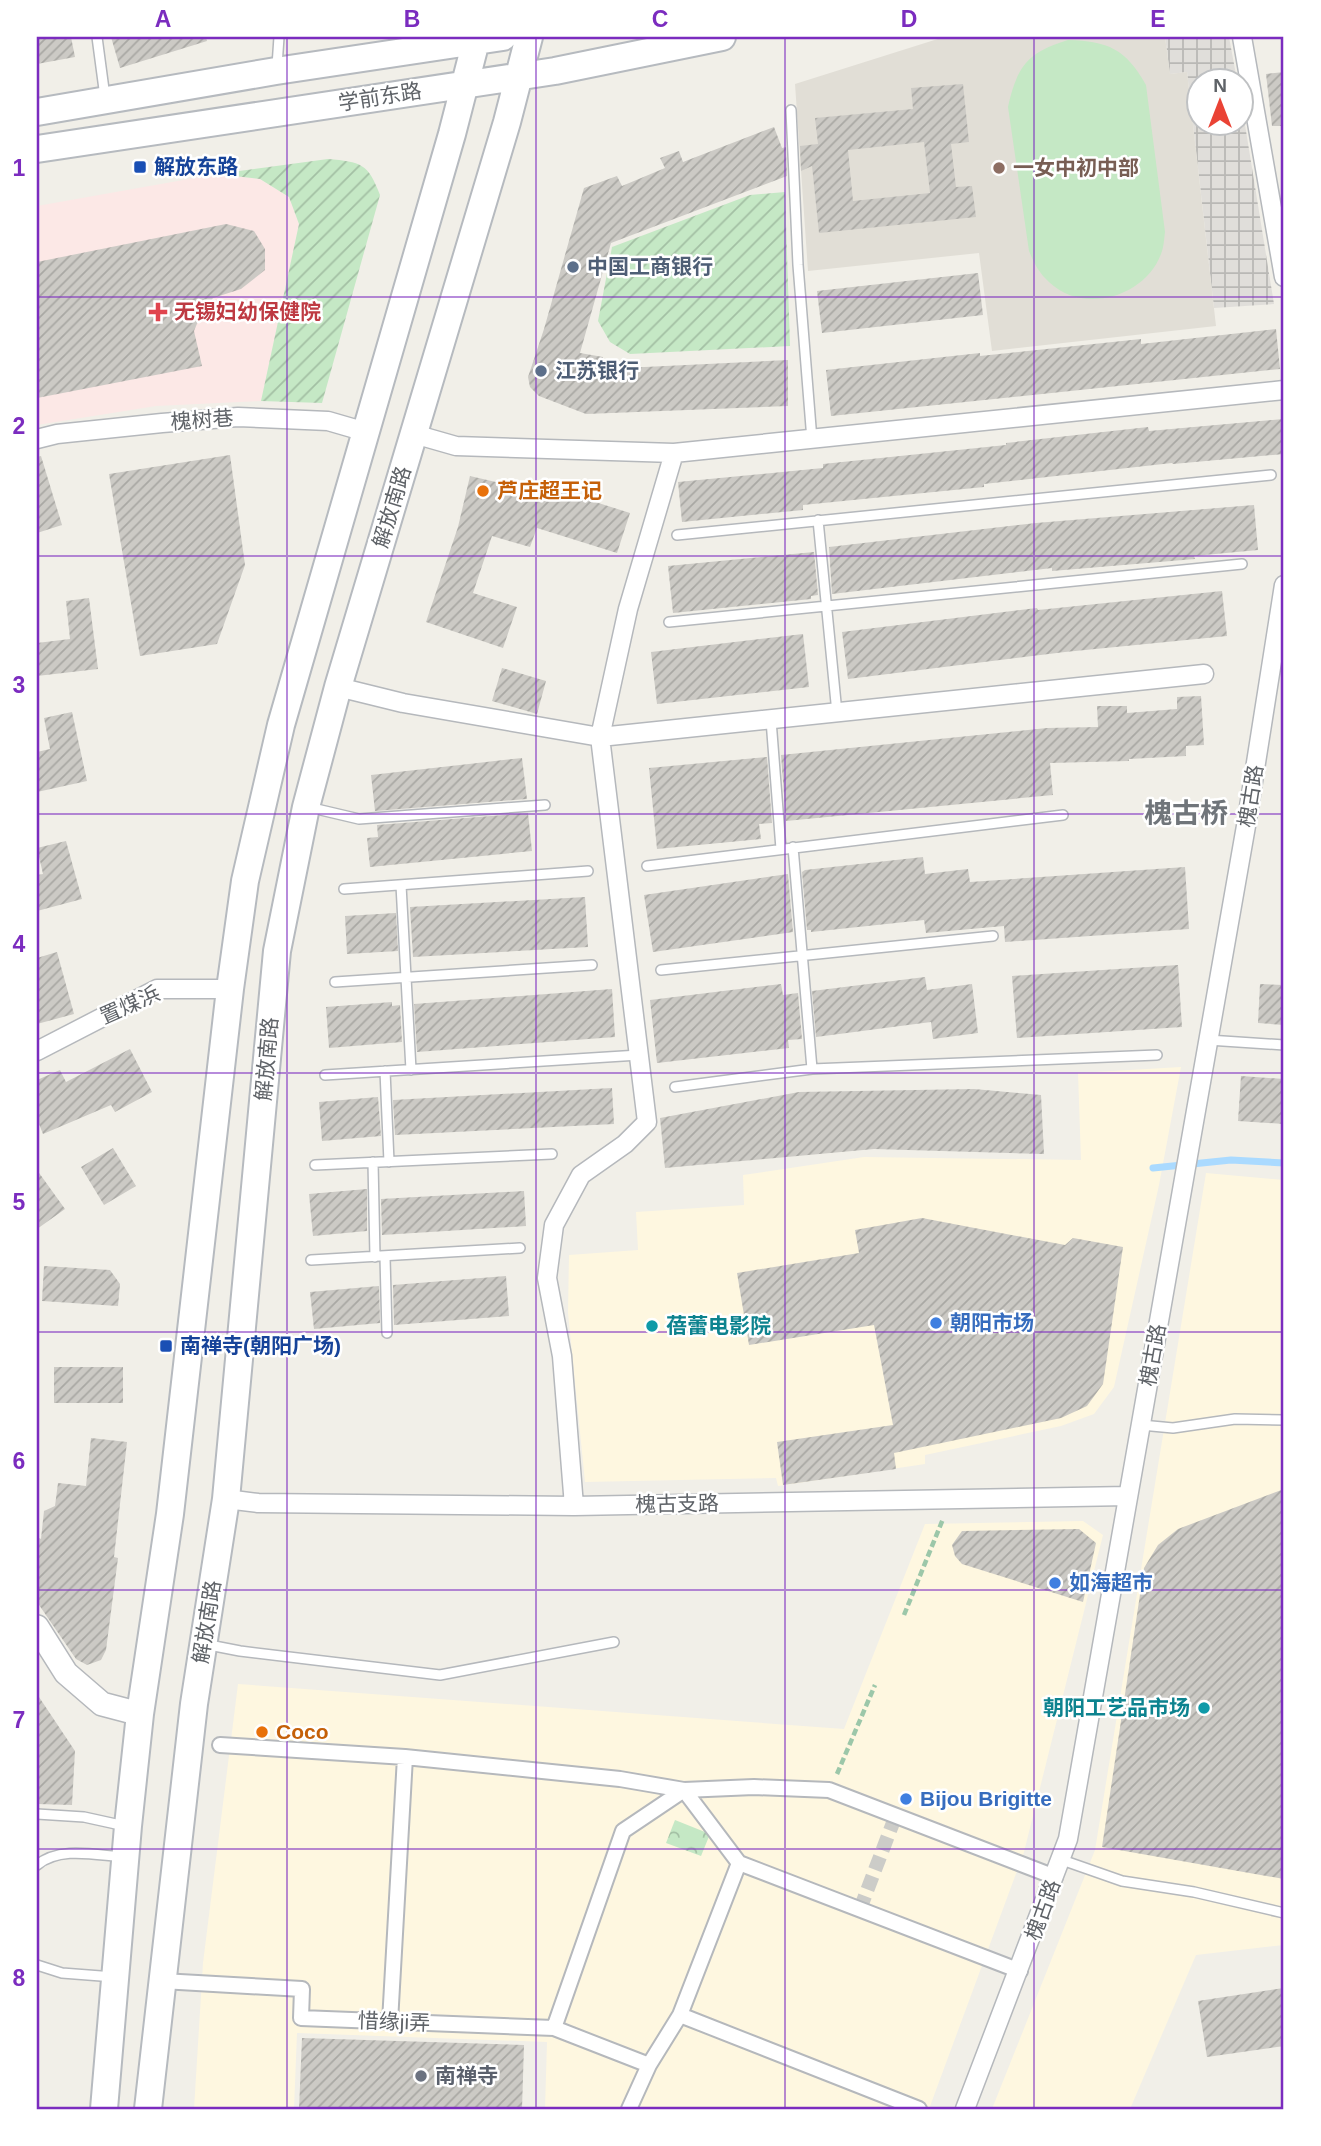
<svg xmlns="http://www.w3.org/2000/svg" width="1321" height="2146" viewBox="0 0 1321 2146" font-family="Arial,'Noto Sans SC',sans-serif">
<defs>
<pattern id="industrial-grid" width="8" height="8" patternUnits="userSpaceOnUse" patternTransform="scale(1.75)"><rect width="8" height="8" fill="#e0deda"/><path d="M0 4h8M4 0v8" fill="none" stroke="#b9b8b5"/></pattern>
<pattern id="park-crowns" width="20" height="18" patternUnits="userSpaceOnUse" patternTransform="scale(1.75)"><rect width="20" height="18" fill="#c5e8c5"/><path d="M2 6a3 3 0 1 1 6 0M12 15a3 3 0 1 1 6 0" fill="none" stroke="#a3c0a4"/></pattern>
<pattern id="garden-furrows" width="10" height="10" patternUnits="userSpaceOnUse" patternTransform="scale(1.75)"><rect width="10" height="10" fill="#c5e8c5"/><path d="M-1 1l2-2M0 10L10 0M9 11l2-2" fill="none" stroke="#a3c0a4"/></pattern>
<pattern id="building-hatch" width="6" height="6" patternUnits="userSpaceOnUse" patternTransform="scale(1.75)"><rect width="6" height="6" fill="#cccac5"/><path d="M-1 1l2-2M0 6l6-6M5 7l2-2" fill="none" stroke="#a9a8a4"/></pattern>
</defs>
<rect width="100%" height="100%" fill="#f1efe8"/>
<path fill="#fef7e0" d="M1181,1067L1159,1185L1114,1387L1094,1414L1061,1426L925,1455V1464L778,1486L776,1478L585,1482L568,1313L569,1255L638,1250L636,1212L744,1205L743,1175L864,1157L1081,1160L1078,1073Z
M1206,1173L1284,1180V1945L1196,1955L1130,2109H992L1095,1850Z
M1083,1521L1103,1535L1024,1852L929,2109H545L547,2042L297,2033L294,2109H194L203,1963L238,1684L844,1729L925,1524Z"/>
<path fill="url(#industrial-grid)" d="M1165,37H1229L1237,80H1198V122H1240L1241,100L1274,304L1214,308L1187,72L1170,74Z"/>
<path fill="#e1ded6" d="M944,37H1165L1170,74L1187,72L1216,326L992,351L979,253L808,271L795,84Z"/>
<path fill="#fce8e6" d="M217,174L260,179L289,197L299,224L261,401L156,406L37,425V206Z"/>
<path fill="#c5e8c5" d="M1068,40C1108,41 1126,49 1146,85L1165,232C1164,239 1164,247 1161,254C1145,297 1083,315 1049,282C1039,273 1034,263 1029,251L1008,107C1017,66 1028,52 1068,40Z"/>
<path fill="url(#park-crowns)" d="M675,1820L710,1834L701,1856L666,1843Z"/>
<path fill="url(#garden-furrows)" d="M328,159C361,162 368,163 380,195L322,403L261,401L299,224L289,197L260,179L217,174Z
M785,192L790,346L630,354L610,342L598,321L612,247L750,195Z"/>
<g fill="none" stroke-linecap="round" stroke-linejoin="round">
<path stroke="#aadaff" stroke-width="7" d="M1153,1168L1231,1160L1284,1163"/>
</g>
<path fill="url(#building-hatch)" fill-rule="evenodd" d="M37,37H71L75,57L37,64Z
M111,37H206L207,41L120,68Z
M1284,72V126H1272L1266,74Z
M963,84L969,142L951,144L956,187L972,186L976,217L819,233L812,166L801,171L800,146L818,144L815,118L913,109L911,88ZM924,142L930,193L853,201L848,150Z
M774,127L782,148L786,147L787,176L611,243L580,353L603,357V369L788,360V406L586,414L539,396L530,387L528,377L544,329L584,188L617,176L622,186L665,168L660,158L679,151L683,162Z
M226,224L254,231L265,249V270L241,289L213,298L201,314L194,331L202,366L37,398V262Z
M978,273L983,315L822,333L817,291Z
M1276,329L1280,369L831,416L826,370L980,353V356L1141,339V344Z
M1283,419L1284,454L1173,464L1172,463L984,484V487L803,505V510L682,522L678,482L823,468V464L1006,445V443L1148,427L1149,431Z
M230,455L245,565L217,644L140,656L109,474Z
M41,456L62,525L37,533V457Z
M470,476L500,483L499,488L544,501L548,487L630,513L617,553L537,528L530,547L492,536L473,593L517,607L503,648L426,622L458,527Z
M1254,505L1258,550L1194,556L1195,559L1052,571V568L832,594L829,547L1036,523Z
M814,552L818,595L811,596V599L673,613L668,566Z
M1222,591L1227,636L1065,652L848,679L842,632L1037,608L1038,610Z
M89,598L98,669L37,676V643L70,639L66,601Z
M803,634L809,687L657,704L651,652Z
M502,668L546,681L537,714L492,701Z
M1201,696L1204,745L1186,746V756L1129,759V761L1050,763L1053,795L786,821L781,755L1047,728L1098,727L1097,706H1127V713L1177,709V697Z
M72,712L87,781L37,792V752L50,749L44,718Z
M767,757L772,823L759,824L761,839L657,849L649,768Z
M522,758L527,799L375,811L371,775Z
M528,813L532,851L370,867L367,838L378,837L377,825Z
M66,841L82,899L37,911V875L43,874L37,848Z
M923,857L925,874L968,869L970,882L1185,867L1189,929L1005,942L1004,926L926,933L924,920L811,932V930H807L802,872L805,870Z
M788,874L793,932L653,952L644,895Z
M585,897L588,947L413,957L410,907Z
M396,913L398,951L347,954L345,916Z
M57,952L74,1014L37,1024V958Z
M1178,965L1182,1027L1017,1038L1012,976Z
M925,977L927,990L972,984L978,1033L933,1039L931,1022L816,1037L812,991Z
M781,984L783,995L798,993L802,1039L788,1040L789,1048L657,1063L650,1000Z
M1260,984L1284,985V1025L1258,1023Z
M612,989L615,1037L417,1052L414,1004Z
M392,1002V1006L400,1005L402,1042L329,1048L326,1007Z
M130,1049L152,1092L115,1112L111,1105L43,1134L37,1119V1080L60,1070L66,1082Z
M1241,1076L1284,1079V1124L1238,1121Z
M612,1088L614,1124L395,1135L393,1100Z
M974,1089L1041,1095L1044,1154L874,1149L665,1168L660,1118L799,1092Z
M378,1097L381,1136L322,1141L319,1102Z
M113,1148L136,1186L104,1205L81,1167Z
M37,1170L65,1209L37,1229Z
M367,1189V1231L313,1236L309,1194Z
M524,1191L526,1226L382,1235L381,1199Z
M922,1218L1065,1245L1073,1238L1123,1247L1103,1384L1087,1406L1061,1418L894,1453L896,1469L783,1485L777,1442L893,1425L874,1325L749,1345L737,1273L859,1253L855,1230Z
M44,1266L110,1270L120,1284L118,1306L42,1301Z
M506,1276L509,1316L394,1325L393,1285Z
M379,1286L380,1323L314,1329L310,1292Z
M54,1367H123V1403H54Z
M91,1438L127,1442L114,1557L118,1558L106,1650L101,1660L87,1665L76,1659L37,1602V1537L41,1539L44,1511L55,1506L58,1483L86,1486Z
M1284,1489V1879L1102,1847L1144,1568L1158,1545L1178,1529Z
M1079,1529L1096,1543L1083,1602L962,1564L955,1556L952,1545L962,1531Z
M37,1694L75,1751L72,1805L37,1804Z
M1284,1988V2046L1207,2057L1198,2001Z
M302,2038L524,2045L522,2109L400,2107V2109H299Z"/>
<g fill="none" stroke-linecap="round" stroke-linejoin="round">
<path stroke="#ccccc8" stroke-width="14" stroke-dasharray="14 7" stroke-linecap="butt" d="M860,1909L896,1815"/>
<defs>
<path id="service" d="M97,37L105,97
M277,66L279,37
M791,110L798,265L812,440
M818,520L837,713
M677,535L1271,475
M669,622L1242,564
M771,720L781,849
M308,807L359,819L545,805
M793,847L812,1069
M647,866L1063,815
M401,885L411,1070
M344,889L588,871
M661,970L993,936
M335,982L592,965
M1208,1040L1284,1045
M385,1071L389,1162
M325,1075L639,1055
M675,1087L812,1069L1157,1055
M373,1162L375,1257
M315,1165L552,1154
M385,1257L387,1333
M311,1260L520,1248
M1141,1425L1173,1428L1235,1419L1284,1420
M204,1644L240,1651L440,1675L614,1642
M37,1814L84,1817L125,1826
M1062,1860L1122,1881L1194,1892L1284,1913
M37,1865C60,1846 95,1855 123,1857
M37,1965L62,1973L114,1977"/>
<path id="pedestrian" d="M220,1745L405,1757L620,1779L684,1790L754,1787L829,1790L1055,1877
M739,1863L1020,1971
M162,1981L302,1989L301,2018L554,2028L649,2065
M680,2015L919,2109
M390,2022L405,1757
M554,2028L623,1831L684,1790L739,1863L680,2015L649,2065L629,2109"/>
<path id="minor" d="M1242,37L1284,277
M414,434L456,446L674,453
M37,439L57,434L162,423L238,417L328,421L366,432
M338,687L403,703L600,737L1204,674
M37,1051L157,989H230
M226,1499L258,1503L574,1506L1128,1496
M574,1506L562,1356L547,1278L554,1225L581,1175L625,1144L647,1122L600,737L628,609L674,453L1284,390
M965,2109L1068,1839L1246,826L1284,585"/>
<path id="tertiary" d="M37,1627L66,1673L102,1704L140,1714"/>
<path id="secondary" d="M37,112L276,71L503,37
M37,149L555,71L722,37
M104,2109L128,1826L140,1714L170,1514L230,989L245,881L281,725L452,134L477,37
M148,2109L194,1704L226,1499L277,951L306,807L338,687L507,122L529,37"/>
</defs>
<use href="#service" stroke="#b5b8bc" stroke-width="12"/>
<use href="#pedestrian" stroke="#b5b8bc" stroke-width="18"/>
<use href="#minor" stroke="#b5b8bc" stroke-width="21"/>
<use href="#tertiary" stroke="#b5b8bc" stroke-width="26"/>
<use href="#secondary" stroke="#b6babf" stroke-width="30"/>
<path stroke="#9cc7a9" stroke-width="4.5" stroke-dasharray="7 3.5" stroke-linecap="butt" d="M904,1615L943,1519
M837,1774L875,1685"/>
<use href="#service" stroke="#fff" stroke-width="9"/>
<use href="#pedestrian" stroke="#fff" stroke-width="14"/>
<use href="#minor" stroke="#fff" stroke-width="18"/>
<use href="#tertiary" stroke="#fff" stroke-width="23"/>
<use href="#secondary" stroke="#fff" stroke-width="26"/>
</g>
<path fill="none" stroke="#7b2cbf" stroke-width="2" stroke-opacity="0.55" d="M287,37V2109M536,37V2109M785,37V2109M1034,37V2109M37,297H1284M37,556H1284M37,814H1284M37,1073H1284M37,1332H1284M37,1590H1284M37,1849H1284"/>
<g fill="#1a4fb4" stroke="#fff" stroke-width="2.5">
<rect x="133" y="160" width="14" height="14" rx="3.5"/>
<rect x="159" y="1339" width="14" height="14" rx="3.5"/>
</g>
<circle fill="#8d6e63" stroke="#fff" stroke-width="2.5" cx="999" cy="168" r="7"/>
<g fill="#5c6f8a" stroke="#fff" stroke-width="2.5">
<circle cx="573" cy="267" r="7"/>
<circle cx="541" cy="371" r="7"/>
</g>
<path fill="#e0444e" stroke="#fff" stroke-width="2.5" d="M154.5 301.5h7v7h7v7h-7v7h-7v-7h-7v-7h7z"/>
<g fill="#e8710a" stroke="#fff" stroke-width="2.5">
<circle cx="483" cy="491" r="7"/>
<circle cx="262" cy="1732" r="7"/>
</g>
<g fill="#3f7fe0" stroke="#fff" stroke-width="2.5">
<circle cx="936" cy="1323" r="7"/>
<circle cx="1055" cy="1583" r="7"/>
<circle cx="906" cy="1799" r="7"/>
</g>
<g fill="#0f9aa8" stroke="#fff" stroke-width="2.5">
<circle cx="652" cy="1326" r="7"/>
<circle cx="1204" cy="1708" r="7"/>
</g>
<circle fill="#6b7280" stroke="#fff" stroke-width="2.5" cx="421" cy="2076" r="7"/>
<g text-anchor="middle" stroke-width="5" stroke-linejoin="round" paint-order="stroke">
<g font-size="21" fill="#5f6368" stroke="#fff">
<text transform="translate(380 97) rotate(-9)" y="7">学前东路</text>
<text transform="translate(202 420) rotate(-4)" y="7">槐树巷</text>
<text transform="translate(392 507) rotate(-73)" y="7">解放南路</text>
<text transform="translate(1251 796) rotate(-81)" y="7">槐古路</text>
<text transform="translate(130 1005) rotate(-24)" y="7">置煤浜</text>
<text transform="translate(267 1059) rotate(-85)" y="7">解放南路</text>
<text transform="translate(1153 1355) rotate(-80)" y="7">槐古路</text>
<text transform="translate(677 1504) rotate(-1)" y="7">槐古支路</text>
<text transform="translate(207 1622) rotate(-81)" y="7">解放南路</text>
<text transform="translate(1043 1910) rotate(-70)" y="7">槐古路</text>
<text transform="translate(394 2022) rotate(2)" y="7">惜缘ji弄</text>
</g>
<g font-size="21" font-weight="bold" fill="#164399" stroke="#fff" text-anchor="start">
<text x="154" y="174">解放东路</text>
<text x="180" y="1353">南禅寺(朝阳广场)</text>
</g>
<g font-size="21" font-weight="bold" fill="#785e54" stroke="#fff" text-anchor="start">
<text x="1013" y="175">一女中初中部</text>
</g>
<g font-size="21" font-weight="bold" fill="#4e5e75" stroke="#fff" text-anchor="start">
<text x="587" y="274">中国工商银行</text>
<text x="555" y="378">江苏银行</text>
</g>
<g font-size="21" font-weight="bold" fill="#be3a42" stroke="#fff" text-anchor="start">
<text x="174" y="319">无锡妇幼保健院</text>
</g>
<g font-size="21" font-weight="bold" fill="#c56008" stroke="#fff" text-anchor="start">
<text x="497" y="498">芦庄超王记</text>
<text x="276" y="1739">Coco</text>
</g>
<g font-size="21" font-weight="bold" fill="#366cbe" stroke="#fff" text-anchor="start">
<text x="950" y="1330">朝阳市场</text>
<text x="1069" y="1590">如海超市</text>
<text x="920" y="1806">Bijou Brigitte</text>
</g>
<g font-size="21" font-weight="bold" fill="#0d838f" stroke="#fff" text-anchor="start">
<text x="666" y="1333">蓓蕾电影院</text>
<text x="1190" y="1715" text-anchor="end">朝阳工艺品市场</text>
</g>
<g font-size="21" font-weight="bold" fill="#5b616d" stroke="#fff" text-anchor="start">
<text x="435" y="2083">南禅寺</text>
</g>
<g font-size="28" font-weight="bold" fill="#70757a" stroke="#fff">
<text x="1186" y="823">槐古桥</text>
</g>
</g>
<rect width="1321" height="2146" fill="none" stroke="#ffffff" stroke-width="77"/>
<g transform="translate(1220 102)"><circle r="33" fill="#ffffff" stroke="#bfc1c3" stroke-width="2"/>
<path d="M0-5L12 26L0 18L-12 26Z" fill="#ea4335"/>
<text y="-10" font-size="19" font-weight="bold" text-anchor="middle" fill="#5f6368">N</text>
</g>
<rect x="38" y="38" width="1244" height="2070" fill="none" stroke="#7b2cbf" stroke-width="2.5"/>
<g font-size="23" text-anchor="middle" font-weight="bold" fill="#7b2cbf">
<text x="163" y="27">A</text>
<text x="412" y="27">B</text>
<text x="660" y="27">C</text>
<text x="909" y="27">D</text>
<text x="1158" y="27">E</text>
<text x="19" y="176">1</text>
<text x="19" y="434">2</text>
<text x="19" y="693">3</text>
<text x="19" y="952">4</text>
<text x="19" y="1210">5</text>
<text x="19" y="1469">6</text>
<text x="19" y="1728">7</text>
<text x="19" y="1986">8</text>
</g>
</svg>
